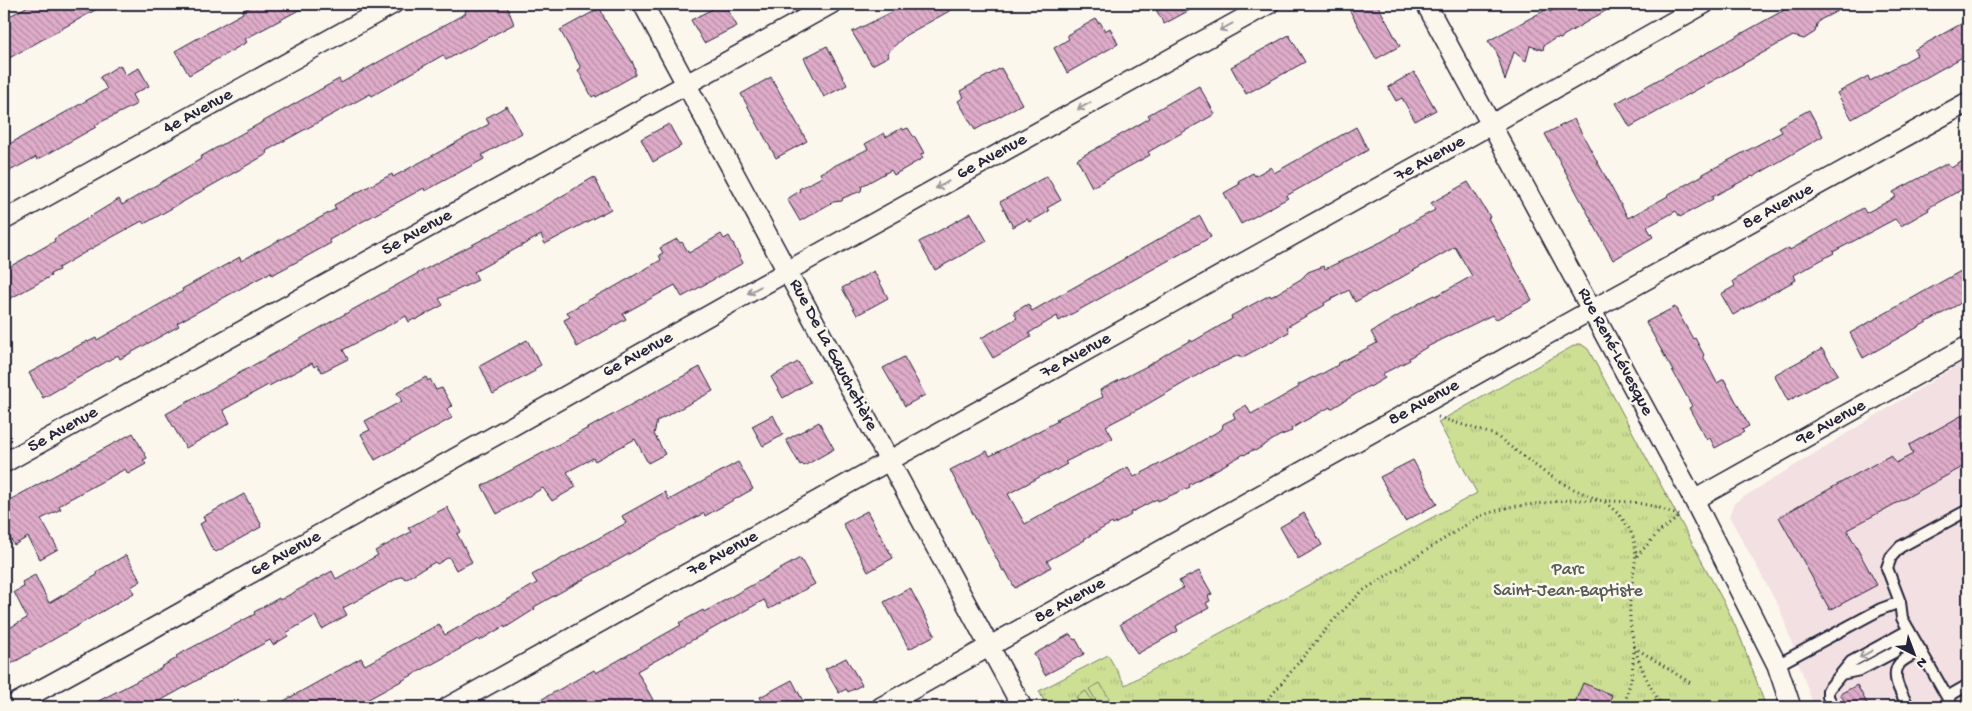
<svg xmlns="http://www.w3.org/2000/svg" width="1972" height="711" font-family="'Gochi Hand',sans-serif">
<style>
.built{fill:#f3e0e2}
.park{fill:url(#park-tufts);stroke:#778067}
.pitch{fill:#ccdf93;stroke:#778067}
.building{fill:url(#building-back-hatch);stroke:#22223b;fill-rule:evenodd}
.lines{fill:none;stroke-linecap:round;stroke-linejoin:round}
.lane-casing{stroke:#22223b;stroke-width:14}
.street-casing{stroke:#22223b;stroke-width:22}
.path{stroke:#22223b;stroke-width:3;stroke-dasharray:1 4;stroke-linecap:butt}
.lane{stroke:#fbf7ec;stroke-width:10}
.street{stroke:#fbf7ec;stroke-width:19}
.oneway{stroke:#99979c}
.labels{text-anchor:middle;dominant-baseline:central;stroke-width:5;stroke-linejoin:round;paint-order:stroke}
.street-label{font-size:18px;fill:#22223b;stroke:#fbf7ec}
.park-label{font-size:18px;fill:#555b55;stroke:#fbf7ec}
</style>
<defs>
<pattern id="park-tufts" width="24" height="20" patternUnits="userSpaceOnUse" patternTransform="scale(1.25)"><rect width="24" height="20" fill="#ccdf93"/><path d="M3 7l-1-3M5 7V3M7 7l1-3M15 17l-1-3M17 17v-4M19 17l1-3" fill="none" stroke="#afbf80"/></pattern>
<pattern id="building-back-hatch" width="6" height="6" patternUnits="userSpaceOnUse" patternTransform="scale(1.25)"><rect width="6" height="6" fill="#dfacc9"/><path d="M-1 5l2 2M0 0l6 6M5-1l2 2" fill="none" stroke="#b48ca4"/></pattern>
</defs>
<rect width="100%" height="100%" fill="#fbf7ec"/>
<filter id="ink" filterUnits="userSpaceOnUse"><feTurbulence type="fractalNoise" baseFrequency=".02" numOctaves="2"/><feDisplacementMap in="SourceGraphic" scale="10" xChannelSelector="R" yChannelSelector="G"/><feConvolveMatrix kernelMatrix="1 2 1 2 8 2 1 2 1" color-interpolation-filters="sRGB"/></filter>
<g filter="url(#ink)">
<!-- built -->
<path class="built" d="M1968,359V707H1814L1780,609L1729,516L1734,503Z"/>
<!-- park -->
<path class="park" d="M1577,344H1581L1588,349L1728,610L1741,639L1766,707H1047L1039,691L1108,655L1125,685L1477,493L1438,422Z"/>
<!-- pitch -->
<path class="pitch" d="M1100,683L1114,707H1100L1089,689Z
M1086,691L1096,707H1082L1076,697Z"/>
<!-- building -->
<path class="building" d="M32,4H106L4,61V19Z
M256,4H310L245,39L247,42L189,75L175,51L243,13L242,11Z
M476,4H506L514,24L446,60L443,55L372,96L370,94L282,142L266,151L267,154L144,224L142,221L96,246L58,268L59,270L50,274L51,276L4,302V270L55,241L54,239L119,199L122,205L201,159L200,157L339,79L341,83L466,13L465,10Z
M722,4H724L737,26L704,43L691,20Z
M908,4H962L906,35L887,53L889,56L872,65L852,32Z
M1153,4H1201L1164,24Z
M1359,4H1377L1400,46L1376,59L1349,9Z
M1566,4H1617L1563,36L1561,39L1556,38L1544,45L1543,50L1530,46L1526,61L1514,52L1505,81L1497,53L1488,41L1549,8L1550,12Z
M1795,4H1851L1820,20L1817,24L1815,32L1804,39L1793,36L1630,127L1616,103Z
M600,8L606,22L632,61L635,69V75L596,97L595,95L592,97L578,70L581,68L560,30Z
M1096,19L1098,23L1100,22L1105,31L1110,28L1118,44L1067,73L1054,48L1069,39L1067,35Z
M1968,20V54L1852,119L1837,93L1868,76L1870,81L1917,55L1914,50Z
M1289,35L1305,62L1246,94L1231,67Z
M827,46L847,85L824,97L804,58Z
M120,65L125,75L139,68L149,86L132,95L137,104L95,125L96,127L37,160L36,157L4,174V147L107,89L100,77Z
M1001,68L1022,104L975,130L958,101L964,97L960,91Z
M1414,72L1436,110L1415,121L1402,98L1396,101L1388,87Z
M771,77L807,141L776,158L741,94Z
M1199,86L1215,114L1148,152L1150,155L1092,187L1077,159L1124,133L1150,118L1148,115Z
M507,106L522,133L482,155L484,159L425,191L424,188L376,214L329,240L331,243L302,259L272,275L271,272L177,323L179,326L120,359L118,355L43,398L29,373L87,341L88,342L96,338L97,340L183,291L182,289L240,257L241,261L336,209L334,205L392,174L393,177L441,151L489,124L486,118Z
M1809,110L1823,136L1753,177L1752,176L1712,197L1713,199L1680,217L1676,211L1647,227L1653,237L1613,260L1545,134L1574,119L1628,218L1668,196L1667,195L1703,175V174L1782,132L1779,126Z
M669,124L681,146L653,162L641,139Z
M1356,127L1368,150L1286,196L1288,198L1241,224L1224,193L1240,184L1238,181L1253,173L1255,176L1271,167L1274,173Z
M902,128L903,130L908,128L913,136L915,137L924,153L921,154L923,158L894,175L891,170L862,186L861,191L843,198L842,201L833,202L800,221L787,199L800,191L799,189L822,177L820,173L868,149L865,144L884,133L886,137Z
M1968,158V186L1928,208L1929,210L1901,226L1895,219L1833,252L1834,253L1794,275L1796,280L1733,315L1721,294L1735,286L1733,281L1755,267L1789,248L1790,250L1863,208L1866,213L1896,197L1893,192L1948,163L1951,168Z
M1047,176L1061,200L1047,208L1049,211L1039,217L1029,222L1027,219L1013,227L1000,202Z
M594,177L611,209L545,244L541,235L474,272L478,280L439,299L443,305L415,320L414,319L409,322L406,316L343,350L348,359L322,372L317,365L314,367L312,363L269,386L268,385L223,410L230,423L186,448L184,445L166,414L431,266L530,215Z
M1468,182L1490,217L1488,218L1532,300L1495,320L1492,315L1427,347L1409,358L1410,360L1382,374L1385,378L1370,387L1369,386L1331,409L1330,407L1299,424L1291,429L1292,431L1279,436L1255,451L1253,450L1244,455V454L1189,485L1190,487L1158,501L1157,499L1130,513L1131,515L1113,525L1112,523L1084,539L1085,540L1047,561L1051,567L1015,588L1005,570L1003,571L950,470L987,451L990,456L1058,421L1056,419L1103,397L1100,390L1147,366L1171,351L1191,340L1192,342L1232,319L1231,316L1270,295L1271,297L1301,279L1308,272L1324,266L1325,269L1383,241L1401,230L1400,229L1435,210L1431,203ZM1455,247L1472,276L1436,296L1435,295L1423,301L1371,332L1377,343L1337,364L1338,365L1314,378L1313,377L1298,385L1299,387L1275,401L1251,414L1246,405L1233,413L1235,418L1223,424L1222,429L1183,452L1134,477L1128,467L1025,524L1008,494L1047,473L1049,474L1067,464L1065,462L1113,438L1106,426L1146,405L1208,369L1239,355L1241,358L1289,332L1287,327L1325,305L1324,303L1349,290L1355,302L1373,292L1374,293Z
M971,213L987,241L935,270L919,242Z
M1200,216L1211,237L1059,321L1057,316L1029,333L1031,337L993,358L981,338L1017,318L1014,312L1028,304L1032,311Z
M721,234L724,239L729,236L743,263L682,297L675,285L623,314L626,319L577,347L564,320L570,317L567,312L609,289V290L661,260L659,255L663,253L660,248L677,239L680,243L682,242L689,253Z
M1968,267V299L1863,358L1850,333Z
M874,271L888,298L857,315L842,288Z
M1675,307L1693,339L1695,338L1704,355L1703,356L1717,383L1724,379L1749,426L1742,430L1744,432L1715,448L1710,438L1707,440L1689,408L1692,406L1646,322Z
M527,340L541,365L534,369L535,371L493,394L480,366Z
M1822,349L1838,374L1788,401L1774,375Z
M904,357L925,395L905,406L883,368Z
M798,362L810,382L783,398L771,377Z
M700,367L713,391L657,421L654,434L665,454L648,463L635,439L595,461L593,458L567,472L576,487L552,501L543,488L497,514L482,486Z
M426,377L428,381L430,379L436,390L442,388L452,406L447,409L452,418L375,460L361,434L370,430L365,421L402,401L397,393Z
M1968,412V464L1847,530L1877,585L1830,610L1779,517L1891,455L1896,463L1913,454L1909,445Z
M773,415L783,435L763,446L752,426Z
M819,422L834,449L804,466L802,464L800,465L786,440Z
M133,433L147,458L143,460L146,464L128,474L125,469L66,501L59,506L61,509L41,519L58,549L40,559L28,537L14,545L4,527V503Z
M1413,460L1437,504L1405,521L1380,477Z
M738,462L753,489L705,516L704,513L661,536L534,607L535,609L505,628L504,626L479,641L478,639L354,707H273L361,658L365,665L439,624L445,635L537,583L532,575L626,523L622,516L665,492L669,500Z
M244,494L261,524L260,525L261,527L216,552L214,550L213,551L200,524L205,521L203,517Z
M447,507L461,532L457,534L472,562L456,570L449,557L437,564L435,562L405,579L402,576L343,608L347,615L322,629L315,616L286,633L288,636L273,645L270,640L149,707H87L162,668L161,667L177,658L176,656L255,614L254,612L279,598L280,600L332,571L336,579L378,555L375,551L411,532L408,528Z
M867,511L893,558L868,572L843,524Z
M1304,513L1322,545L1298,559L1280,527Z
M126,555L141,581L131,587L134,593L4,668V631L27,618L14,592L24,587L22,582L35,575L49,603L97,575L96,572Z
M800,558L815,584L769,609L764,600L637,671L653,700L641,707H528L594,670L596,673L681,625L679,623L703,610L704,612Z
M1199,571L1212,594L1208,596L1210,601L1206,603L1209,608L1176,626L1178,631L1137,654L1120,624L1183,588L1179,581Z
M910,588L935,635L909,649L884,602Z
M1070,634L1074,640L1076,639L1084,654L1045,675L1034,654Z
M846,658L862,685L848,692L846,689L839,693L825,669Z
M792,680L806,707H765L760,697Z
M1583,683L1612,695L1607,707H1573Z
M1857,685L1869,707H1848L1840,694Z"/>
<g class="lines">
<defs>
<path id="lane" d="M1900,602L1887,568L1891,557L1900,547L1968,510
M1777,665L1881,609L1900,602L1902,618L1947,697L1968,685
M1841,674L1860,670L1894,652L1907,633
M1947,697L1953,707
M1834,707L1828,697V690L1851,662L1909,630
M1909,707C1902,695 1889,676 1900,663C1905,658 1915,654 1921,650"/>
<path id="street" d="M643,4L1022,707
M1426,4L1694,500L1777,665L1791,707
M4,220L393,4
M4,463L831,4
M1694,500L1968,346
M9,707L141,635L809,259L1269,4
M448,707L1492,124L1704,4
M881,707L1593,309L1968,102"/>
</defs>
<!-- lane casing -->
<use href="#lane" class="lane-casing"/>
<!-- street casing -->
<use href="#street" class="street-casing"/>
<!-- path -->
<path class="path" d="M1438,417L1495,435L1544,472L1567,486L1599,500
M1605,502C1656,544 1627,564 1630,618C1632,650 1645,681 1663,707
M1637,556L1658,533L1680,516
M1634,647L1692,684
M1262,707L1332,622L1361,592L1480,516L1509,507L1570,500H1589L1633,502L1657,507L1680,516
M1624,707L1632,675L1634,649"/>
<!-- lane -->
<use href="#lane" class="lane"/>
<!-- street -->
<use href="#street" class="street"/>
</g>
<!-- one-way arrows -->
<defs><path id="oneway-shaft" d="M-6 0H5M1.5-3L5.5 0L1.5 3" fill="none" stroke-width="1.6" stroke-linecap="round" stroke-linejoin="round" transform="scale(1.25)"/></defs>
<g class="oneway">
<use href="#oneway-shaft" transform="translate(1226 27) rotate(151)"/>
<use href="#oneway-shaft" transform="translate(1084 106) rotate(151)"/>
<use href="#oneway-shaft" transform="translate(942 185) rotate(151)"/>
<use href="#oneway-shaft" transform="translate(754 290) rotate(151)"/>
<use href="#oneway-shaft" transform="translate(1866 654) rotate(151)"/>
</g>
</g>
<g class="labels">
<!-- street labels -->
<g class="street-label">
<text transform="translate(198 112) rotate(-29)">4e Avenue</text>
<text transform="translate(992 157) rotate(-29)">6e Avenue</text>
<text transform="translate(1430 159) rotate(-29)">7e Avenue</text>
<text transform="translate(1778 207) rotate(-29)">8e Avenue</text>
<text transform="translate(417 233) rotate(-29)">5e Avenue</text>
<text transform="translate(1615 352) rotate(62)">Rue René-Lévesque</text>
<text transform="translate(638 355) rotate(-29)">6e Avenue</text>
<text transform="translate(833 355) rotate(62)">Rue De La Gauchetière</text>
<text transform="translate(1076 356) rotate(-29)">7e Avenue</text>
<text transform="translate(1424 403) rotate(-29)">8e Avenue</text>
<text transform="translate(1831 423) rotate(-29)">9e Avenue</text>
<text transform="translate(63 430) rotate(-29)">5e Avenue</text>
<text transform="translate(286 554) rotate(-29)">6e Avenue</text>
<text transform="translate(723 554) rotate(-29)">7e Avenue</text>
<text transform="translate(1070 601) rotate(-29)">8e Avenue</text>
</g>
<!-- park labels -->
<g class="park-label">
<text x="1568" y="570">Parc<tspan x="1568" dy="21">Saint-Jean-Baptiste</tspan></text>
</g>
</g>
<!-- margin -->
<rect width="1972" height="711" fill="none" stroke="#fbf7ec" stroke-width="20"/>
<rect x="10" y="10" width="1952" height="691" fill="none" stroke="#22223b" stroke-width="2" filter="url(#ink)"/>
<!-- north arrow -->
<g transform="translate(1914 654) rotate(138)" stroke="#fbf7ec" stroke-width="4" paint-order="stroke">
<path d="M0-4L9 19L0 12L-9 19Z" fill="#22223b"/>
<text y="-8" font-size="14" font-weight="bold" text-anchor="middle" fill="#22223b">N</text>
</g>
</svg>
